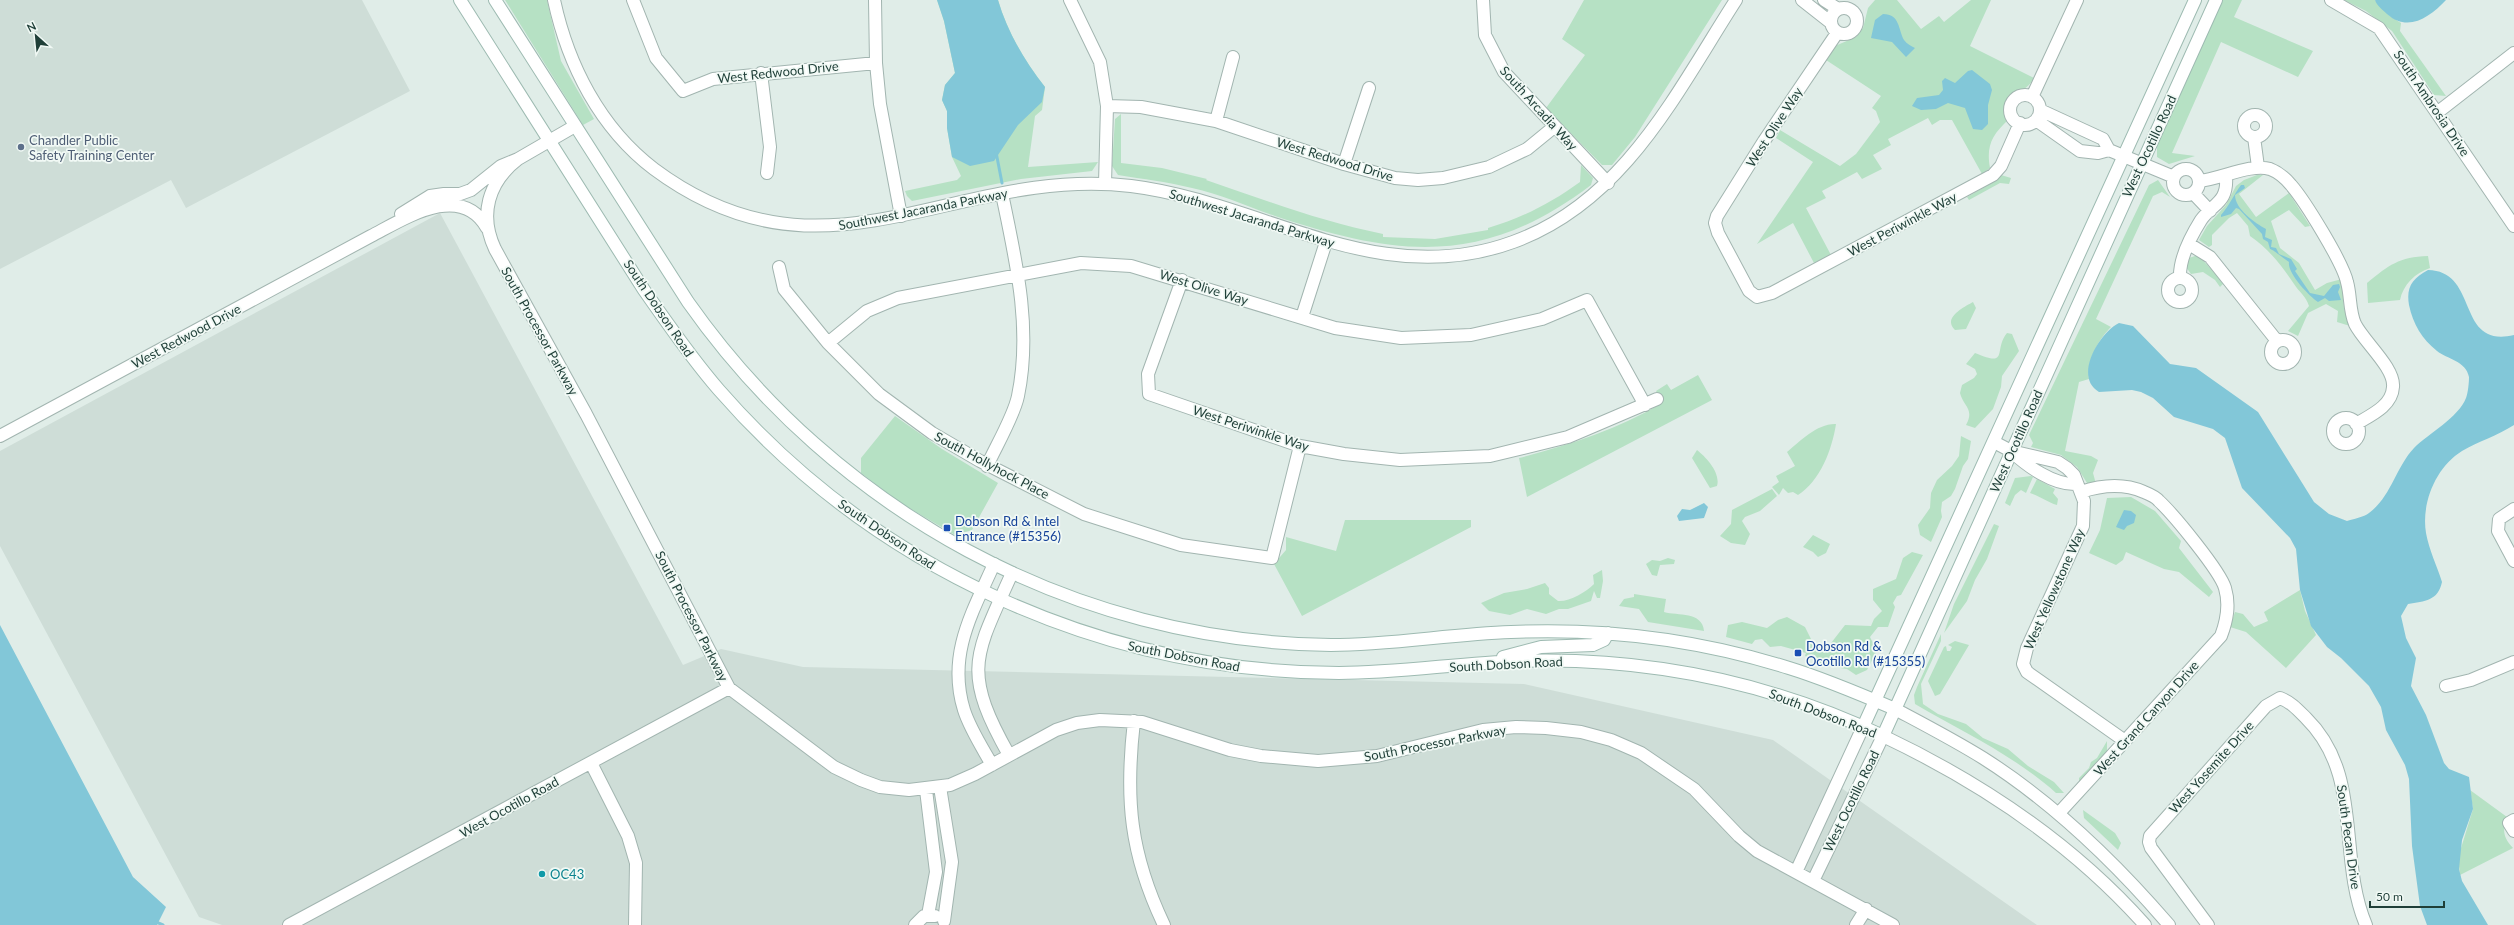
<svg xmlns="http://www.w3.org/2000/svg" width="2514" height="925" font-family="Lato,sans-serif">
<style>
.built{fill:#ceddd7}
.green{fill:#b6e1c4}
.water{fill:#82c7d8}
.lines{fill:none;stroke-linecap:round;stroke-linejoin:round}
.stream{stroke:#82c7d8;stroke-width:3}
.minor-casing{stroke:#a2b5b0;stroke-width:14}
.tertiary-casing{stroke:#a2b5b0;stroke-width:14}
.secondary-casing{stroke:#9dbab1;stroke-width:14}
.minor{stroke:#fff;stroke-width:12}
.tertiary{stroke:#fff;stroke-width:12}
.secondary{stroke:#fff;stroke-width:12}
.service-dot{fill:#5c6f8a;stroke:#f1f9f5;stroke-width:1.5}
.transit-dot{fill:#1a4fb4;stroke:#f1f9f5;stroke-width:1.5}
.culture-dot{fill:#0f9aa8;stroke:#f1f9f5;stroke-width:1.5}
.labels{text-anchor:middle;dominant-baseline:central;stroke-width:3.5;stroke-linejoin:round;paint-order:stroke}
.street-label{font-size:13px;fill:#1f3f38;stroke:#f1f9f5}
.service-label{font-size:13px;fill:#4e5e75;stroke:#f1f9f5;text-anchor:start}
.transit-label{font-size:13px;fill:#164399;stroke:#f1f9f5;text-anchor:start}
.culture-label{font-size:13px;fill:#0d838f;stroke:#f1f9f5;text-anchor:start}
</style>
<rect width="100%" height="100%" fill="#e0ede8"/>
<!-- built -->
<path class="built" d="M0,0H362L410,91L186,208L171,180L0,269Z
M440,213L683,665L721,649L803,667L1524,684L1773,740L2037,925H222L199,917L0,546V451Z"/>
<!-- green -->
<path class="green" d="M505,0H547L561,61L594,119L583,125Z
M937,0H998C1007,31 1025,62 1045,87L1042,110L1035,116L1028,167L1098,162L1092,171L1021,179L912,201L907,196L905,191L957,180L961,176L952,157L947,128V111L942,100L945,85L955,73L944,21Z
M1584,0H1722L1635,137L1612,165H1602L1546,108L1585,55L1562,39Z
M1875,0H1897L1921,29L1939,16L1944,22L1971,0H1991L1970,46L2034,78C2026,95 1997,95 2008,120C1992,135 1986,146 1990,168L1982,174L1952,120H1940L1932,125L1928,118L1888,139L1891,145L1873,155L1882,169L1862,179L1857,172L1822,191L1826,198L1806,208L1831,255L1814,263L1793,223L1757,244L1813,162L1776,138L1780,130L1840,166L1856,154L1880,122L1876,111L1872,108L1881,96L1826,60L1835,46L1856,37L1863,28L1868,8Z
M2223,0H2242L2234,17L2313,51L2298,77L2221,42L2172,153L2195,156L2169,164L2157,157V146Z
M2344,0H2375L2390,16L2401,23L2400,31L2446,96L2434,95L2392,31L2366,11Z
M1121,114V163L1162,168L1207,179L1206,180C1265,200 1322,222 1383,234V237L1435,239L1488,230V228C1522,218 1551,203 1580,182L1581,165L1593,178L1591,185C1483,267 1398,257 1275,216C1248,207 1221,194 1192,188C1168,182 1143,179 1118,175L1112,166L1115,119Z
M2001,175L2011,178L2009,184L2000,183L1969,200L1967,197L1992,183Z
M2257,175H2263L2239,194L2256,217L2289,193L2310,226L2305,227L2289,210L2271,221L2280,248L2299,263L2315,290L2327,283L2342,279L2344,309L2350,326L2337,322L2338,311L2326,304L2308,313L2298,336L2288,331L2309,306C2306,296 2299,292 2294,284C2282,266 2268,248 2250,236L2248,226L2237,213L2229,218L2212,235V245L2209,247L2199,240L2207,226L2226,205L2236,186L2244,180Z
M2158,180L2170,197L2162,192L2153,196L2096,319L2111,327C2099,339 2086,361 2089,379L2079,382L2065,451L2091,456L2098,460L2093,473L2096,484L2087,483L2077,467L2061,455L2031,447L2033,443L2029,435L2149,185Z
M2198,255L2224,283L2220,287L2215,280L2203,272L2191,274L2186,267L2189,258Z
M2428,256L2430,268C2415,273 2403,285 2400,300L2368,303L2367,283C2389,265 2399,257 2428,256Z
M1973,302L1976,308L1966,329L1955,330C1942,318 1964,307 1973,302Z
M2007,333L2012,334L2019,351L2002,376L2001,387L1993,409L1975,428L1966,425C1975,409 1963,406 1960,393L1962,385L1974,378L1977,374L1975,369L1966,364L1975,353C2010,368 1993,350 2007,333Z
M1698,375L1712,400L1527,497L1519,458C1569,445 1617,430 1662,403L1656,391L1667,384L1671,390Z
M895,416L942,449L998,483L972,530L955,535L899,502L861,473V458Z
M1836,424C1832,450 1820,481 1798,495L1793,492L1788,493L1783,488L1779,495L1772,487L1779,482L1776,476L1795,466L1787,452C1800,441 1818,423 1836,424Z
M1961,436L1971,441L1968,459L1963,466L1955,489L1951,496L1942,502L1941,511L1942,517L1931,542L1920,535L1918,525L1930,508L1931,493L1937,480L1952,466L1959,456Z
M1697,450C1706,457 1721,473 1717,486L1710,488L1692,458Z
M2031,476L2033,477L2026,493L2021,490L2015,495L2010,506L2005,503L2015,478Z
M2037,479L2055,489L2053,493L2058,499L2057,505C2047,502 2040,496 2030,493Z
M1772,489L1777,496L1760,511L1745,517L1742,521L1750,534L1745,545L1731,543L1720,536L1731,524L1732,510Z
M2131,497L2155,511L2181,541L2179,548L2213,592L2209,597L2179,572L2164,569L2126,552L2123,560L2116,565L2089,553L2100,530L2107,498Z
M1345,520H1471V527L1302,616L1274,564L1286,550V537L1336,551Z
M1994,524L1999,526L1987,559L1975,580L1967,601L1944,633L1954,604Z
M1813,535L1830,544L1826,553L1818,557L1813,552L1803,547Z
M1912,552L1923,555L1901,595L1897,596L1893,603L1895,607L1888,627H1878L1870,637L1877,651L1867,670L1856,675L1847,669L1827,666L1805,656L1806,653L1781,646L1770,647L1762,639L1755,640L1752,644L1726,637L1728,625L1742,622L1767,628L1778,620L1787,617L1805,627L1813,643L1828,647L1845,625L1871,626L1874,619L1882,611L1873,600V589L1896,579L1903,558Z
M1668,558L1675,560L1674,564L1660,565L1657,576L1652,575L1646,564L1652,560L1660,561Z
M1602,570L1603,581L1600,598H1597L1594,591L1591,601L1568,609H1559L1546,614L1527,609L1510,615L1489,611L1481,603L1504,593L1527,589L1545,583L1549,588V594L1558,601C1569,602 1586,592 1594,584L1593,575Z
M2300,590L2305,611L2316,635L2286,668L2246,632L2230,627L2235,612L2243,614L2254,627L2268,621L2264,612Z
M1634,594L1666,599L1664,612C1678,616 1702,611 1704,631L1648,622L1639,609L1619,606L1624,599L1634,597Z
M1941,634V641L1921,684L1923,704L1938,714L1966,724L1983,738L2008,749L2028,766L2054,782L2064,793H2056C2015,756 1963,732 1915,704L1914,695L1917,687Z
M1955,641L1969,645L1940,694L1935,696L1928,681L1944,647L1946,646L1947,651H1950L1952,647L1948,645Z
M2107,741V752L2079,783V778L2089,768L2091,762L2097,758Z
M2470,790L2507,817C2502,829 2503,838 2513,848L2460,875L2458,858L2473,809Z
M2083,810L2115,833L2121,843L2118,850L2084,818Z"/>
<!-- water -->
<path class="water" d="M937,0H998C1007,31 1025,62 1045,87L1042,102L1018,125L994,161L970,166L952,157L947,128V111L942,100L945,85L955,73L944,21Z
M2375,0H2446C2430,17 2408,33 2387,14C2383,10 2377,6 2375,0Z
M1883,14C1900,14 1898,29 1904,40C1907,44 1911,46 1915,48L1906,57L1892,42L1871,38L1875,20Z
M1972,70L1990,84L1992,90L1988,105V124L1982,130L1973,129L1965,108L1948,103L1936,109L1921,110L1912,106L1917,98L1939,95L1943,90L1942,81L1945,78L1955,83L1968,71Z
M2241,185H2244L2245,188L2235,195C2235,209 2255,223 2266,229L2265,237L2272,240L2271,247L2276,248L2279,254L2291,259L2297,269L2295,271L2310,293L2324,296L2333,285L2339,284L2340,287L2338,292L2341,300L2329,301L2325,298L2318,302C2309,296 2287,273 2289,262C2284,259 2274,250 2270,249L2268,242L2263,239L2262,234L2239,209L2236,208L2231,214L2221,217V215C2229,206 2233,196 2241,185Z
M2428,270C2480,271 2455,349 2514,335V425C2497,436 2479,441 2462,451C2436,467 2421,503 2426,533C2429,550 2437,566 2442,582C2438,601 2425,601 2408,604L2401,616L2406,638L2416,658L2411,686L2426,715L2444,763L2449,769L2469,777L2473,809L2462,840L2459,869L2462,881L2488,925H2427L2420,906L2412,846L2409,779L2405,765L2386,730L2381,707L2369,686L2341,658L2327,647L2311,626L2300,590L2296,549L2290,538L2242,488L2225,438L2213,429L2174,417L2153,398L2141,392L2132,390L2099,392C2073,377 2099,333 2119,323L2133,326L2170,364L2196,368L2258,412L2314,502L2329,514L2347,521C2353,519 2364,517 2369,513C2391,497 2396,467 2414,448C2428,434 2459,417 2466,398C2468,393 2469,382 2469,377C2466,361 2447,359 2437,351C2422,339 2413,324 2409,305C2406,287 2412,279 2428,270Z
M1704,503L1708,507L1704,518L1679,521L1677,516L1682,509L1690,510Z
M2124,510L2131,511L2136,515L2134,523L2127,526L2124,530L2116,527Z
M0,625L133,877L166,907L157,925H0Z"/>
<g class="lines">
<!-- stream -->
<path class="stream" d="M996,152L1002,183
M156,922L163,925"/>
<defs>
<path id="minor" d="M633,0L656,58L683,91L713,79L876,63
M875,0L876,63L880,104L901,216
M1070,0L1100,62L1107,106L1105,184
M1483,0L1485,35L1504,72L1608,183
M1802,0L1830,22
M1824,0L1838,9
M2331,0L2379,28L2514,226
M1831 21a13 13 0 1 1 26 0a13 13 0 1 1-26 0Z
M1837,33L1764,141L1717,216L1715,223L1718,233L1749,291L1757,297L1772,293L1993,175L2001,166L2020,123
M761,73L770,147L767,173
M2010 110a15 15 0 1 1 30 0a15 15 0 1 1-30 0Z
M2032,97L2077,0
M1107,106L1141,107L1216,121L1344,164L1395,178L1418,180L1443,178L1489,167L1527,149L1554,127
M2040,110L2103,139L2109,150
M2438,112L2514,53
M2244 126a11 11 0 1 1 22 0a11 11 0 1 1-22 0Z
M2036,120L2080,151L2098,153L2109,150L2174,177
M1216,121L1233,57
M2254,137L2258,167
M518,159C488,182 479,215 495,249L586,414L729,688L834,767L861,780L880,787L909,790L950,785L975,774L1056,730L1077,723L1100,720L1142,722L1230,750L1261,756L1318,761L1377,756L1483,730L1516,727L1546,728L1581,732L1611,740L1641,753L1694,789L1739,836L1757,851L1893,925
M1344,164L1369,88
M2173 182a13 13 0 1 1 26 0a13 13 0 1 1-26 0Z
M2199,181C2220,179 2252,163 2270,169C2278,172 2286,179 2291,185C2305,201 2343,263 2347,282C2351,296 2349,310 2355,324C2364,342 2395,368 2393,387C2392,406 2371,415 2356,424
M2193,193L2210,211
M401,214L430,196L444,194H460L471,190L501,166L518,159L575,126
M2189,244L2210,257L2277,341
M779,267L784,289L828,343L879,394L932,433L980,461L1084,514L1181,545L1272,558L1300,446
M2168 290a12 12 0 1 1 24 0a12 12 0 1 1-24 0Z
M2180,278C2179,259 2191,236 2201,220C2213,203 2228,203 2226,177
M1182,280L1148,374L1149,394L1300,446L1344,454L1400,460L1490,456L1568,437L1657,399
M1302,317L1326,242
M2271 352a12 12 0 1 1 24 0a12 12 0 1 1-24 0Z
M828,343L867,311L898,298L1081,263L1131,266L1335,328L1401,338L1471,335L1542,319L1587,300L1645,405
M2333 431a13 13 0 1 1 26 0a13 13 0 1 1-26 0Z
M0,436L371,236C404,219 461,181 487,228
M1994,442L2011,451L2058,462L2067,468L2074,475L2084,501L2083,526L2027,648L2023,664L2027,672L2125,741
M2011,451C2027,466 2053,485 2076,484
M987,466C996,446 1014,416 1018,396C1032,328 1016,261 1002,194
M2514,509L2499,519L2498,531L2514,561
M2446,686L2471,680L2514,662
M1134,721C1125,799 1130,854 1164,925
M1009,755C961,670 975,656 1012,573
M591,763L628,836L636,863L635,925
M992,765C982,747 970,729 964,710C947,655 972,613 994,564
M940,787L952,862L944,921
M926,790L936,872L928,915
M2059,813L2221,636C2227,620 2230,605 2225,588C2220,571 2174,515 2159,501C2156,497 2149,494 2144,492C2123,483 2102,485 2081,492
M2514,820L2509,823L2514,831
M1796,872L1863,727
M1813,881L1883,736
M289,925L729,688
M915,925L924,916H935
M1856,925L1866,909
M2208,925L2151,848L2149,842L2150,836L2266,706L2280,698C2291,702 2298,710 2306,718C2364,775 2337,857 2366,925"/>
<path id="tertiary" d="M554,0C568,65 600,128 654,169C826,297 953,165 1131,186C1262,202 1377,292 1513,242C1624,202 1676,93 1736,0
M1895,709C1925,725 1954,740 1983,758C2054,803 2114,861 2169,925
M1883,736C1982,783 2072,843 2145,925"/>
<path id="secondary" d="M460,0L644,290C668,324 691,358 719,390C875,569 1102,672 1339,673C1399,673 1459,663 1519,661C1646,657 1769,682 1883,736L2216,0
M495,0L688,302C835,511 1073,642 1331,645C1391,645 1451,634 1511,632C1604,628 1700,640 1789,668C1825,679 1860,694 1895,709
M1503,657L1541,647L1593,645L1604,640L1608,633
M1863,727L2195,0"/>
</defs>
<!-- minor casing -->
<use href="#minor" class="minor-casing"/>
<!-- tertiary casing -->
<use href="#tertiary" class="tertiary-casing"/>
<!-- secondary casing -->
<use href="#secondary" class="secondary-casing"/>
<!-- minor -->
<use href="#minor" class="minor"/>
<!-- tertiary -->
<use href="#tertiary" class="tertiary"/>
<!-- secondary -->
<use href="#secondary" class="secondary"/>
</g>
<!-- markers -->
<circle class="service-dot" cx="21" cy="147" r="4"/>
<g class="transit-dot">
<rect x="943" y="524" width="8" height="8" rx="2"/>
<rect x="1794" y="649" width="8" height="8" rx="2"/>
</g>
<circle class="culture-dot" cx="542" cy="874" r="4"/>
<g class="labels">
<!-- street labels -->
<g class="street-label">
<text transform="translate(778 72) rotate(-6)">West Redwood Drive</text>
<text transform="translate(2432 103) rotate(56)">South Ambrosia Drive</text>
<text transform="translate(1539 108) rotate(48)">South Arcadia Way</text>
<text transform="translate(1774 127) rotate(-57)">West Olive Way</text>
<text transform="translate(2149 146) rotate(-65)">West Ocotillo Road</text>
<text transform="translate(1335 159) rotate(17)">West Redwood Drive</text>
<text transform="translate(923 209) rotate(-11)">Southwest Jacaranda Parkway</text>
<text transform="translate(1252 218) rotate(17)">Southwest Jacaranda Parkway</text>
<text transform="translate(1902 224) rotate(-28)">West Periwinkle Way</text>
<text transform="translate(1204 287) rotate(17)">West Olive Way</text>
<text transform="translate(659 308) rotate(56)">South Dobson Road</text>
<text transform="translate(540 331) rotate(61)">South Processor Parkway</text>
<text transform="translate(186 336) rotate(-28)">West Redwood Drive</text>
<text transform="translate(1251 428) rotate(18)">West Periwinkle Way</text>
<text transform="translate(2016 441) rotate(-66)">West Ocotillo Road</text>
<text transform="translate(992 465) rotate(28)">South Hollyhock Place</text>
<text transform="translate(887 534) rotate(34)">South Dobson Road</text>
<text transform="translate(2054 589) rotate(-66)">West Yellowstone Way</text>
<text transform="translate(692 616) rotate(63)">South Processor Parkway</text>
<text transform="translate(1184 656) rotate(11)">South Dobson Road</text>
<text transform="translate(1506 664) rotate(-3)">South Dobson Road</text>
<text transform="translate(1823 713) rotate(21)">South Dobson Road</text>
<text transform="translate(2146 718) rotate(-48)">West Grand Canyon Drive</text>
<text transform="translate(1435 743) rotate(-11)">South Processor Parkway</text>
<text transform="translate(2211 767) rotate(-48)">West Yosemite Drive</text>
<text transform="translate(1851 801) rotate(-64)">West Ocotillo Road</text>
<text transform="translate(509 807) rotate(-29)">West Ocotillo Road</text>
<text transform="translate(2349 837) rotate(82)">South Pecan Drive</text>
</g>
<!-- service labels -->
<g class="service-label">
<text x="29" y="140">Chandler Public<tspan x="29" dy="15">Safety Training Center</tspan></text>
</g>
<!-- transit labels -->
<g class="transit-label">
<text x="955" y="521">Dobson Rd &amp; Intel<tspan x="955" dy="15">Entrance (#15356)</tspan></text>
<text x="1806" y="646">Dobson Rd &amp;<tspan x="1806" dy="15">Ocotillo Rd (#15355)</tspan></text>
</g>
<!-- culture labels -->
<g class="culture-label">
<text x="550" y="874">OC43</text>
</g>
</g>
<!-- north arrow -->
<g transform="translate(36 36) rotate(333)" stroke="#f1f9f5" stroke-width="3" paint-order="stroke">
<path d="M0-3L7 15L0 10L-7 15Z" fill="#1f3f38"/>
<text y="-6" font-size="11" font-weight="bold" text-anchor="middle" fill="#1f3f38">N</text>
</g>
<!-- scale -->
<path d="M2370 901v6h74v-6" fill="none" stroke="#1f3f38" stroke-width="2"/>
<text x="2376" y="901" font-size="12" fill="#1f3f38" stroke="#f1f9f5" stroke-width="3" paint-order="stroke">50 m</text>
</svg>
